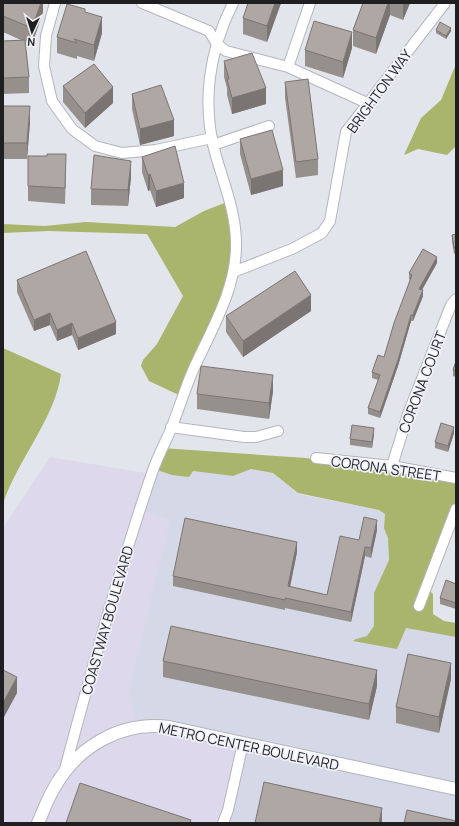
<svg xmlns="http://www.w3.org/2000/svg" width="459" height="826" font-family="Manrope,sans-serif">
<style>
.commercial{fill:#ded8ed}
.built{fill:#d5d8e7}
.forest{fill:#a9b46c}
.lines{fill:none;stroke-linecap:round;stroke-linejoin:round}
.minor-casing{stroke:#b3b5bc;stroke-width:12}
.tertiary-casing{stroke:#b3b5bc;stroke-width:14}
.minor{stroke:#fff;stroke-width:10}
.tertiary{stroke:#fff;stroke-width:12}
.wall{fill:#96908c}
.shaded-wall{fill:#7a7572}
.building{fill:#aea7a3;stroke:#7a7572}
.labels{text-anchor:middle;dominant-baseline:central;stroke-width:3.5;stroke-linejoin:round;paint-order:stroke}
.street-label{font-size:14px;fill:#1f1f22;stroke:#f1f2f9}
</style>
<rect width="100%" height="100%" fill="#e3e5ec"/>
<!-- commercial -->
<path class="commercial" d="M50,457L417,518L456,823H3V528Z"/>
<!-- built -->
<path class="built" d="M154,469L192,471L233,476L251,469L273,473L298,494L379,510L385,514L384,528L388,537L389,560L374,593V626L367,636L356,639L406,628L456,637V823H223L241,742L137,728L128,694L170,520L141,510Z"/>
<!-- forest -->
<path class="forest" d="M456,64V146L447,155L418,149L404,155L421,118L441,100Z
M227,202L236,230L230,278L181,396L149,381L141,366L143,360L157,344L183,296L147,234L48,231L3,233V224L44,226L86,222L175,227L204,211Z
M3,348L61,374C55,419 17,460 3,504Z
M162,448L306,458L456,479V505L427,588L433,594V614L444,621L456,623V637L406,628L397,649L353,641L356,639L367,636L374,626V593L389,560L388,538L384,528L385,514L379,510L298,493L273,473L251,469L233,476L193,471L189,477L172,475L154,469Z"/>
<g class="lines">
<defs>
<path id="minor" d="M55,3L46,36L44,66L52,101L72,129L95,146L122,153L156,150L212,138
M142,3L209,31L217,44L226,51L288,67L367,103
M288,67L310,3
M213,145L269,126
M233,272L292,249L322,233L330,221L346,132L445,3
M171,427L244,437H256L278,431
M316,458L392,466L456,478
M392,466L408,414L451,305L456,299
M419,606L456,509
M64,773C91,671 119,569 153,470C158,456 165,443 171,429C179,409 185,388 194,368C212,329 237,287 236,243C236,213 224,184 216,156C201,104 209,51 233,3
M223,823L228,810L243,743"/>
<path id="tertiary" d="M38,823C43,812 47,800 53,790C76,747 120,721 169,727L456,789"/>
</defs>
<!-- minor casing -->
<use href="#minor" class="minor-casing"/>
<!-- tertiary casing -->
<use href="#tertiary" class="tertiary-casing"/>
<!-- minor -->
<use href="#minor" class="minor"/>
<!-- tertiary -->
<use href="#tertiary" class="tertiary"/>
</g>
<!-- wall -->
<path class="wall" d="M3,3H43V12L32,44L25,41L29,77V93L3,94V41L21,40L3,32Z
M281,3L267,42L243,34V18Z
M363,3H410L403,20L390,15L376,54L353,46V30Z
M85,12L102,33L94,61L77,56V59L57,53V37Z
M436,30L451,31L446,39L436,33Z
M352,48L343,78L305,66V50Z
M224,61L266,104L232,114L227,95V88L224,77Z
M285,82L318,159V175L296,178L285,98Z
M63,86L113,103L85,128L63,102Z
M132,94L174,136L140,145L132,109Z
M3,106L30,122L27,159H3Z
M240,139L283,186L251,195L240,154Z
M142,157L184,198L156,207L150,190L148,191L142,172Z
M66,170L65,204L28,201V186Z
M131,177L128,206L91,205V189Z
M456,234V253L454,254L452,241V235Z
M437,263L422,290L423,296L413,321H411L398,366L380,418L368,414V408L378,380L372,378V372L384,357L410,280L409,279V273Z
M17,280L116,334L78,350L72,335L57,341L50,325L34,331L17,292Z
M311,311L243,357L226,332V316Z
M456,361V377L453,376V370Z
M273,391L269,419L197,409V394Z
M454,433L448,452L435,448V442Z
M374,434L372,448L350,445V439Z
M377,530L371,558L365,556L351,622L285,608V610L173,586V576L297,552L290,587L327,595L359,540Z
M456,584V609L440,604V598Z
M163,661L377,686L369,720L163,677Z
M451,679L439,733L396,723V707Z"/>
<!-- shaded-wall -->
<path class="shaded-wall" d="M41,3H43V12L32,44V28Z
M275,3H281L267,42V26Z
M388,3H390V15L376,54V38Z
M403,3H410L403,20Z
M102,17V33L94,61V45Z
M451,28V31L446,39V36Z
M352,32V48L343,78V62Z
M113,87V103L85,128V113Z
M266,88V104L232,114V98Z
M30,106V122L27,159V143Z
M174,120V136L140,145V129Z
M131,161V177L128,206V190Z
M283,170V186L251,195V179Z
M150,174V190L148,191V175Z
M184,183V198L156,207V191Z
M437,257V263L419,295V289Z
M423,290V296L413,321V315Z
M311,295V311L243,357V341Z
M50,313V325L34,331V320Z
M411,315V321L398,366L380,418V412Z
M116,322V334L78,350V338Z
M72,323V335L57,341V330Z
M273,375V391L269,419V403Z
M454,427V433L448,452V446Z
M374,428V434L372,448V442Z
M377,520V530L371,558V548Z
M297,542V552L288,596V586Z
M365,547V556L351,622V612Z
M451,663V679L439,733V717Z
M377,670V686L369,720V704Z
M17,677V693L3,719V703Z
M382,808V823H379Z"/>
<!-- building -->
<path class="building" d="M3,3H41L32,28L3,16Z
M248,3H275L267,26L243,18Z
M363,3H388L376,38L353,30Z
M67,4L85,9V12L102,17L94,45L74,39L77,43L57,37Z
M314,21L352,32L343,62L305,50Z
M440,22L451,28L446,36L436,30Z
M25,40L29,77L3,78V41Z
M252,53L266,88L232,98L227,79H229L224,61Z
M94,64L113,87L85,113L63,86Z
M308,79L318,159L296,162L285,82Z
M161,85L174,120L140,129L132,94Z
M3,106H30L27,143H3Z
M272,130L283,170L251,179L240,139Z
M175,146L184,183L156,191L150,174L148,175L142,157Z
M47,154H66L65,188L28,186V156H47Z
M94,155L131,161L128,190L91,189Z
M456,234V247L454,248L452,235Z
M423,249L437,257L419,289L423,290L413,315H411L398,360L380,412L368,408L380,375L372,372L378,355L384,357L394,323L412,275L409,273Z
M86,251L116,322L78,338L72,323L57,330L50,313L34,320L17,280Z
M295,271L311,295L243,341L226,316Z
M456,361V371L453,370Z
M201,366L273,375L269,403L197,394Z
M441,423L454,427L448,446L435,442Z
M352,425L374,428L372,442L350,439Z
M364,517L377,520L371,548L365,547L351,612L285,598V600L173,576L185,518L297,542L288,586L327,595L340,536L359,540Z
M446,580L456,584V603L440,598Z
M171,626L377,670L369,704L163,661Z
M408,654L451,663L439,717L396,707Z
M3,670L17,677L3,703Z
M264,782L382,808L379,823H255Z
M80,783L191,820L190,823H66Z
M407,810L456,821V823H404Z"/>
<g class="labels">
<!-- street labels -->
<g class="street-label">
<text transform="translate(379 91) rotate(-54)">BRIGHTON WAY</text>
<text transform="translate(422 382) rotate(-69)">CORONA COURT</text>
<text transform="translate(386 468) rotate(8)">CORONA STREET</text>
<text transform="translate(107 620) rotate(-74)">COASTWAY BOULEVARD</text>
<text transform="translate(249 746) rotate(12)">METRO CENTER BOULEVARD</text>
</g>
</g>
<!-- border -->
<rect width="459" height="826" fill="none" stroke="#1f1f22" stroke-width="8"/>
<!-- north arrow -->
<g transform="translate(32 32) rotate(184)" stroke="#f1f2f9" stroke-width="3" paint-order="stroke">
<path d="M0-3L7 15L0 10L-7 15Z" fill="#1f1f22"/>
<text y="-6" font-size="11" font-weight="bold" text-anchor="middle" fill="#1f1f22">N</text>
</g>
</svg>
